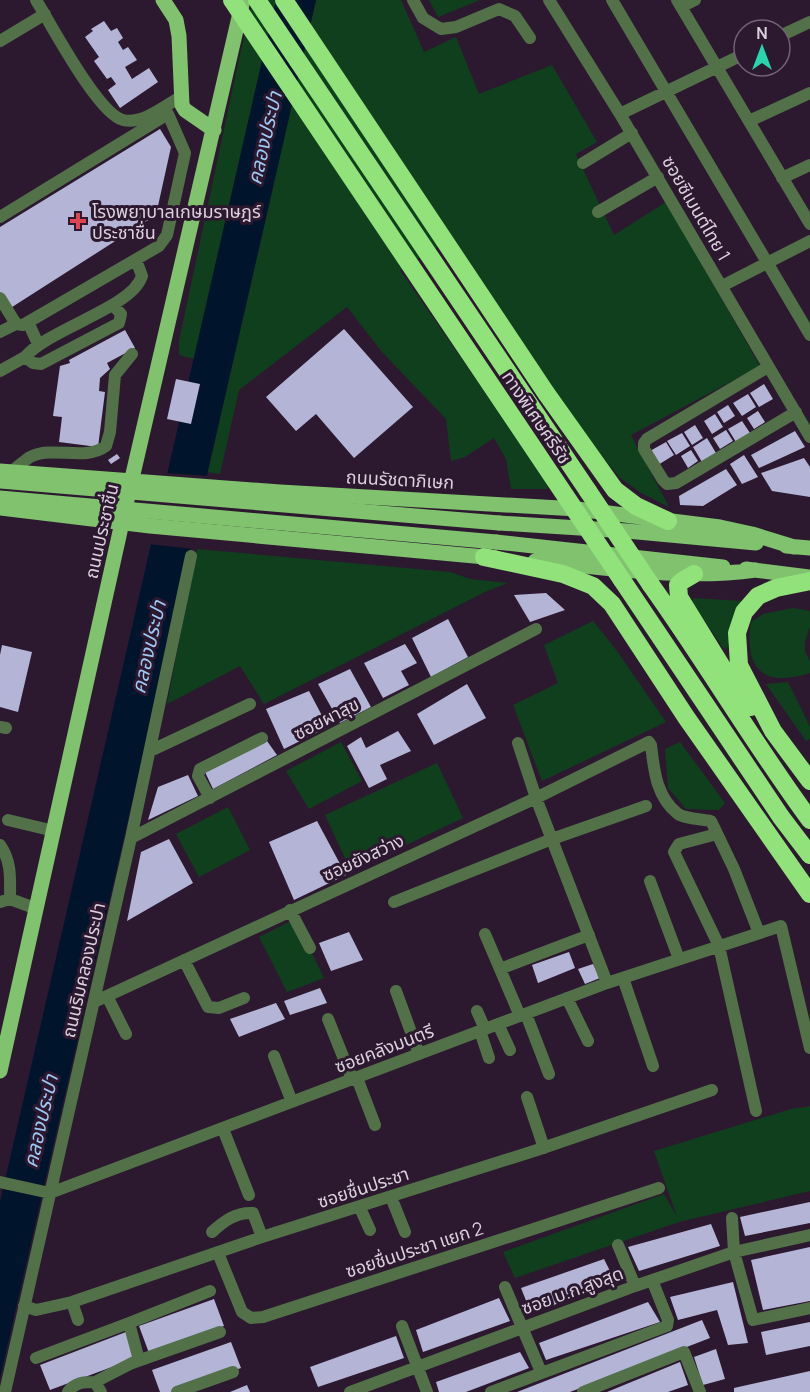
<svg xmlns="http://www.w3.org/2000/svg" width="810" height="1392" font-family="Manrope,'Noto Sans Thai',sans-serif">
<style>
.green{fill:#103f1e}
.water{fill:#00142c}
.pier{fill:#2c192f}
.building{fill:#b4b5d6}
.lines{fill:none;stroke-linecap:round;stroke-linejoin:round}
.minor{stroke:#527149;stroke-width:12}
.major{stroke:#80c26e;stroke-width:15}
.highway{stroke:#91e27b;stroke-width:18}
.major-bridge{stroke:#80c26e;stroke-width:15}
.highway-bridge{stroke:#91e27b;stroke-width:18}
.health-dot{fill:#e0444e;stroke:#2c192f;stroke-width:2}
.labels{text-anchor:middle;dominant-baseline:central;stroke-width:6;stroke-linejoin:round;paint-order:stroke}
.street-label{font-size:18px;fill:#dcd0de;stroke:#2c192f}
.poi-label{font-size:18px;fill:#dcd0de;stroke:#2c192f;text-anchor:start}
.water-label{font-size:20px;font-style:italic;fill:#9ec9f5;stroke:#2c192f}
</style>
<rect width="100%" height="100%" fill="#2c192f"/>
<!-- green -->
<path class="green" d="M253,0H276L194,359L179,355V341L239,59Z
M316,0H401L424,52L456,37L479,94L552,65L597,142L576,154L614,235L666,202L760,366L631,435L669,507L641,493L619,477L587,438L451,239L400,270L546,480L548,489H511L506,459L494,438L465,457L451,461L446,419L382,352L347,307L239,390L220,474L207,472Z
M429,0H480L438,17Z
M197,549L450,572L470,579L508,583L485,592L264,704L240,666L167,704Z
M693,598L743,601L734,619L727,649L723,648L692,602Z
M793,608L810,611V626L805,641V651L810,662V673C763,688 744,669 751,622L763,614Z
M593,621L617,651L666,722L542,781L513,705L558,683L544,645Z
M788,682L810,727V739L806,741L766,684Z
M341,742L362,781L309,809L286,771Z
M680,742L725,803L719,810L686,809L668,788L665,749Z
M437,763L463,818L351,871L325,815Z
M228,807L250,850L199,877L176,834Z
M295,919L324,978L287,992L259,937Z
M810,1106V1191L679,1222L515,1278L503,1252L664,1194L677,1217L654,1151L791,1109Z"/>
<!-- water -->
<path class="water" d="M276,0H316L0,1378V1202Z"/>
<!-- pier -->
<path class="pier" d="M165,473L210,476L193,549L148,544Z"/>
<!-- building -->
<path class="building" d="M104,21L111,31L117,28L123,38L118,42L123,50L128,47L137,60L125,67L132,79L149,68L158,82L120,108L108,90L116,84L111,77L107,79L94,61L99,57L85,37L93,31L91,29Z
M160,129L171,147L156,215L9,309L0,294V227Z
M344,329L413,407L354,458L316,414L296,431L266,397Z
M125,330L135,348L107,363L110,369L100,378L99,391L105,392L98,447L59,442L62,417L53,416L60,366L70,363L69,360Z
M176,379L200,384L191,424L167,419Z
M764,384L773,399L759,407L750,393Z
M748,394L756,407L742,416L733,403Z
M728,405L735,416L724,423L717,412Z
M758,411L765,422L754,429L747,418Z
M715,414L723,427L712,434L704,421Z
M742,421L750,433L736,442L728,429Z
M695,425L703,438L692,445L684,432Z
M726,430L733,441L720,449L713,438Z
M795,431L805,447L759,468L751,455Z
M682,433L690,446L676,455L667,441Z
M707,438L716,453L702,462L693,447Z
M666,442L674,455L658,465L650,451Z
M691,450L698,461L688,468L681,456Z
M117,454L120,458L111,464L108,460Z
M744,455L758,477L742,484L730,464Z
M804,458L810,467V497L772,491L761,473Z
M726,469L737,485L703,506L680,505L679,496Z
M546,593L565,610L530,622L514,595Z
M448,619L468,657L431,677L412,638Z
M405,644L417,663L401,671L409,685L383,698L364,663Z
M2,645L32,652L18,712L0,707V655Z
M350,669L371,707L340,723L318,684Z
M467,684L486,718L434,745L417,714Z
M309,691L328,727L284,749L266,709Z
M398,731L411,751L380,765L387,779L369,788L347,746L361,737L366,748Z
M267,741L277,755L213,789L205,772Z
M188,775L198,796L148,820L158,787Z
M317,821L346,875L294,900L269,842Z
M169,839L193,883L127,921L141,852Z
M349,932L363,960L331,971L319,943Z
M569,952L575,968L538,983L532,965Z
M593,964L600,978L585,984L578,969Z
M320,988L327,1003L290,1015L284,1001Z
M276,1003L285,1019L239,1037L230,1019Z
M810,1202V1223L745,1236L740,1217Z
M711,1224L720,1246L639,1271L628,1247Z
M810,1247V1301L763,1310L751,1260Z
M604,1259L616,1283L531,1313L521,1288Z
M733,1282L748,1343L728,1345L717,1310L678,1320L670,1297Z
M499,1298L510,1321L423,1352L416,1330Z
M214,1299L224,1326L149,1353L139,1326Z
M648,1302L660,1322L546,1360L539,1343Z
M702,1320L710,1338L570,1392H517Z
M810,1322V1346L766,1355L761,1332Z
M126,1332L136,1358L50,1390L40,1365Z
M396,1336L404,1358L318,1387L310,1367Z
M231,1342L241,1368L173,1392H160L152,1370Z
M716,1349L725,1379L703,1385L694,1357Z
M520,1352L529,1368L466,1392H439L436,1382Z
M680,1362L688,1385L668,1392H607Z
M810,1371V1392H734V1388Z
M247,1385L250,1392H230Z"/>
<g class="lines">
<!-- minor -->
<path class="minor" d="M36,0C51,24 98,114 123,120C142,125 166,105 182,96
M413,0L423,18L441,29L456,27L499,9L515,16L530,38
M549,0L620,114L810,437
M612,0L810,335
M677,0L810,224
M681,7L695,0
M780,36L810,22
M0,41L45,14
M620,114L744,54
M749,121L810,93
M583,163L632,133
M782,178L810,165
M598,212L658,177
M0,217L168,114L185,153L167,235L159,246L23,325L16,324L0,298
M722,286L810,241
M113,305L121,314L119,323L41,364L33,363L25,357C50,328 132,308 142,276L138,265L134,261
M28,322L38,344
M0,332L16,324
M768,367L647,439L644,443V449L663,480L667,484L676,483L796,412
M0,371L25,357
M11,472C17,467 24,461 30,457C54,445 84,462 106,446L110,432L115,375L132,354
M0,727L6,728
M518,743L536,798L607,983
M150,751L250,704
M210,798L198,776L200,769L262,738
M8,820L54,831
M717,834L679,844L674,852L719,946L756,1111
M131,838L536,629
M0,845C12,862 10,879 10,899
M650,881L679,959
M0,902L10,899L37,909
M394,902L552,839L646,806
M290,910L310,948
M485,934L520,1016
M184,960L208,1007L219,1008L244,998
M500,969L589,935
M623,978L653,1066
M396,991L419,1054
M107,996L126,1034
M567,998L588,1041
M94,1002L536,798L649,742L651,745C654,770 656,797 678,814C685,819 702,819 711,821L734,869L759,933
M477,1011L485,1029
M526,1014L549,1074
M328,1019L352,1079
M498,1024L510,1050
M480,1031L489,1058
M274,1056L292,1102
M357,1078L375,1125
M527,1097L544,1148
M223,1129L249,1195
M0,1182L50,1193L607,983L781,926L810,1048
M391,1197L405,1232
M360,1208L370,1230
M732,1218L734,1252L753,1320L810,1308
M212,1232C224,1221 236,1212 253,1213L262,1237
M618,1245L635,1286
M218,1253L242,1312L251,1318L263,1317L659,1188
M505,1287L541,1372
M72,1302L78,1320
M24,1306L36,1310L72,1302L262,1237L537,1150L712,1090
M129,1323L210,1291
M402,1326L427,1392
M36,1358L129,1323L139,1360
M95,1382L132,1363L220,1332
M5,1392L131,838L191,556
M68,1392C75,1382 84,1382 95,1382L101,1392
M177,1392L233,1372
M350,1392L635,1286L734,1252L810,1235
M491,1392L667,1326L668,1320L652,1280
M583,1392L684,1352L700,1392"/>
<!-- major -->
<path class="major" d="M163,0L176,20L179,36L182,105L185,110L214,130
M0,471L280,492L577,509L720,527L752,534L794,547
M0,508L150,526L496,558
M499,523L627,531L756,543
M496,542L723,567
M786,546L810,548
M535,561C608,568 683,580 756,570
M746,569L810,577
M0,1071L127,500L243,0"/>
<!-- highway -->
<path class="highway" d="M257,0L588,491
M284,0L546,393L615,490L636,506L668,521
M484,557L563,574L593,586L612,604L686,717L810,894
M694,574L682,581L678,585L679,597L727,675L751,707
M622,580L781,817L810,855
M810,581L776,588L758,596L744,612L737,633L739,665L773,731L810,781
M651,585C706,662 754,744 810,820"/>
<!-- major-bridge -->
<path class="major-bridge" d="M0,481L499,523
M0,498L496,542"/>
<!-- highway-bridge -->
<path class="highway-bridge" d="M232,0L622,580
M588,491L651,585"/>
</g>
<!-- markers -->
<path class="health-dot" d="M75 212h6v6h6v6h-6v6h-6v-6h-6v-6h6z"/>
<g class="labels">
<!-- street labels -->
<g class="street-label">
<text transform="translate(697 208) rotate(60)">ซอยซีเมนต์ไทย 1</text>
<text transform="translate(537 417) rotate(56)">ทางพิเศษศรีรัช</text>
<text transform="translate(400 479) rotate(3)">ถนนรัชดาภิเษก</text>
<text transform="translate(101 531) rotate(-77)">ถนนประชาชื่น</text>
<text transform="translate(326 718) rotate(-27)">ซอยผาสุข</text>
<text transform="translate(363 857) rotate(-25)">ซอยยังสว่าง</text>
<text transform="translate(83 970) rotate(-77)">ถนนริมคลองประปา</text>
<text transform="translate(384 1048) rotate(-21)">ซอยคลังมนตรี</text>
<text transform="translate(363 1187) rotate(-18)">ซอยชื่นประชา</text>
<text transform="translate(414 1249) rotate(-18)">ซอยชื่นประชา แยก 2</text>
<text transform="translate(572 1290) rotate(-20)">ซอย บ.ก.สูงสุด</text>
</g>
<!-- poi labels -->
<g class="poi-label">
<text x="92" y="211">โรงพยาบาลเกษมราษฎร์<tspan x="92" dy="21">ประชาชื่น</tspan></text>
</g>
<!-- water labels -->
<g class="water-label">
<text transform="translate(264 138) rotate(-77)">คลองประปา</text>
<text transform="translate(148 647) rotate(-77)">คลองประปา</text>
<text transform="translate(40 1121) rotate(-77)">คลองประปา</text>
</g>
</g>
<!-- north arrow -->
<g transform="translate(762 48)"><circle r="28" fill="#2c192f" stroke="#726275" stroke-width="1.5"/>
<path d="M0-4.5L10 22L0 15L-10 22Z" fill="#28d5ad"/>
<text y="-9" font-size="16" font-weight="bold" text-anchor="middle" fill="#dcd0de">N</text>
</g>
</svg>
